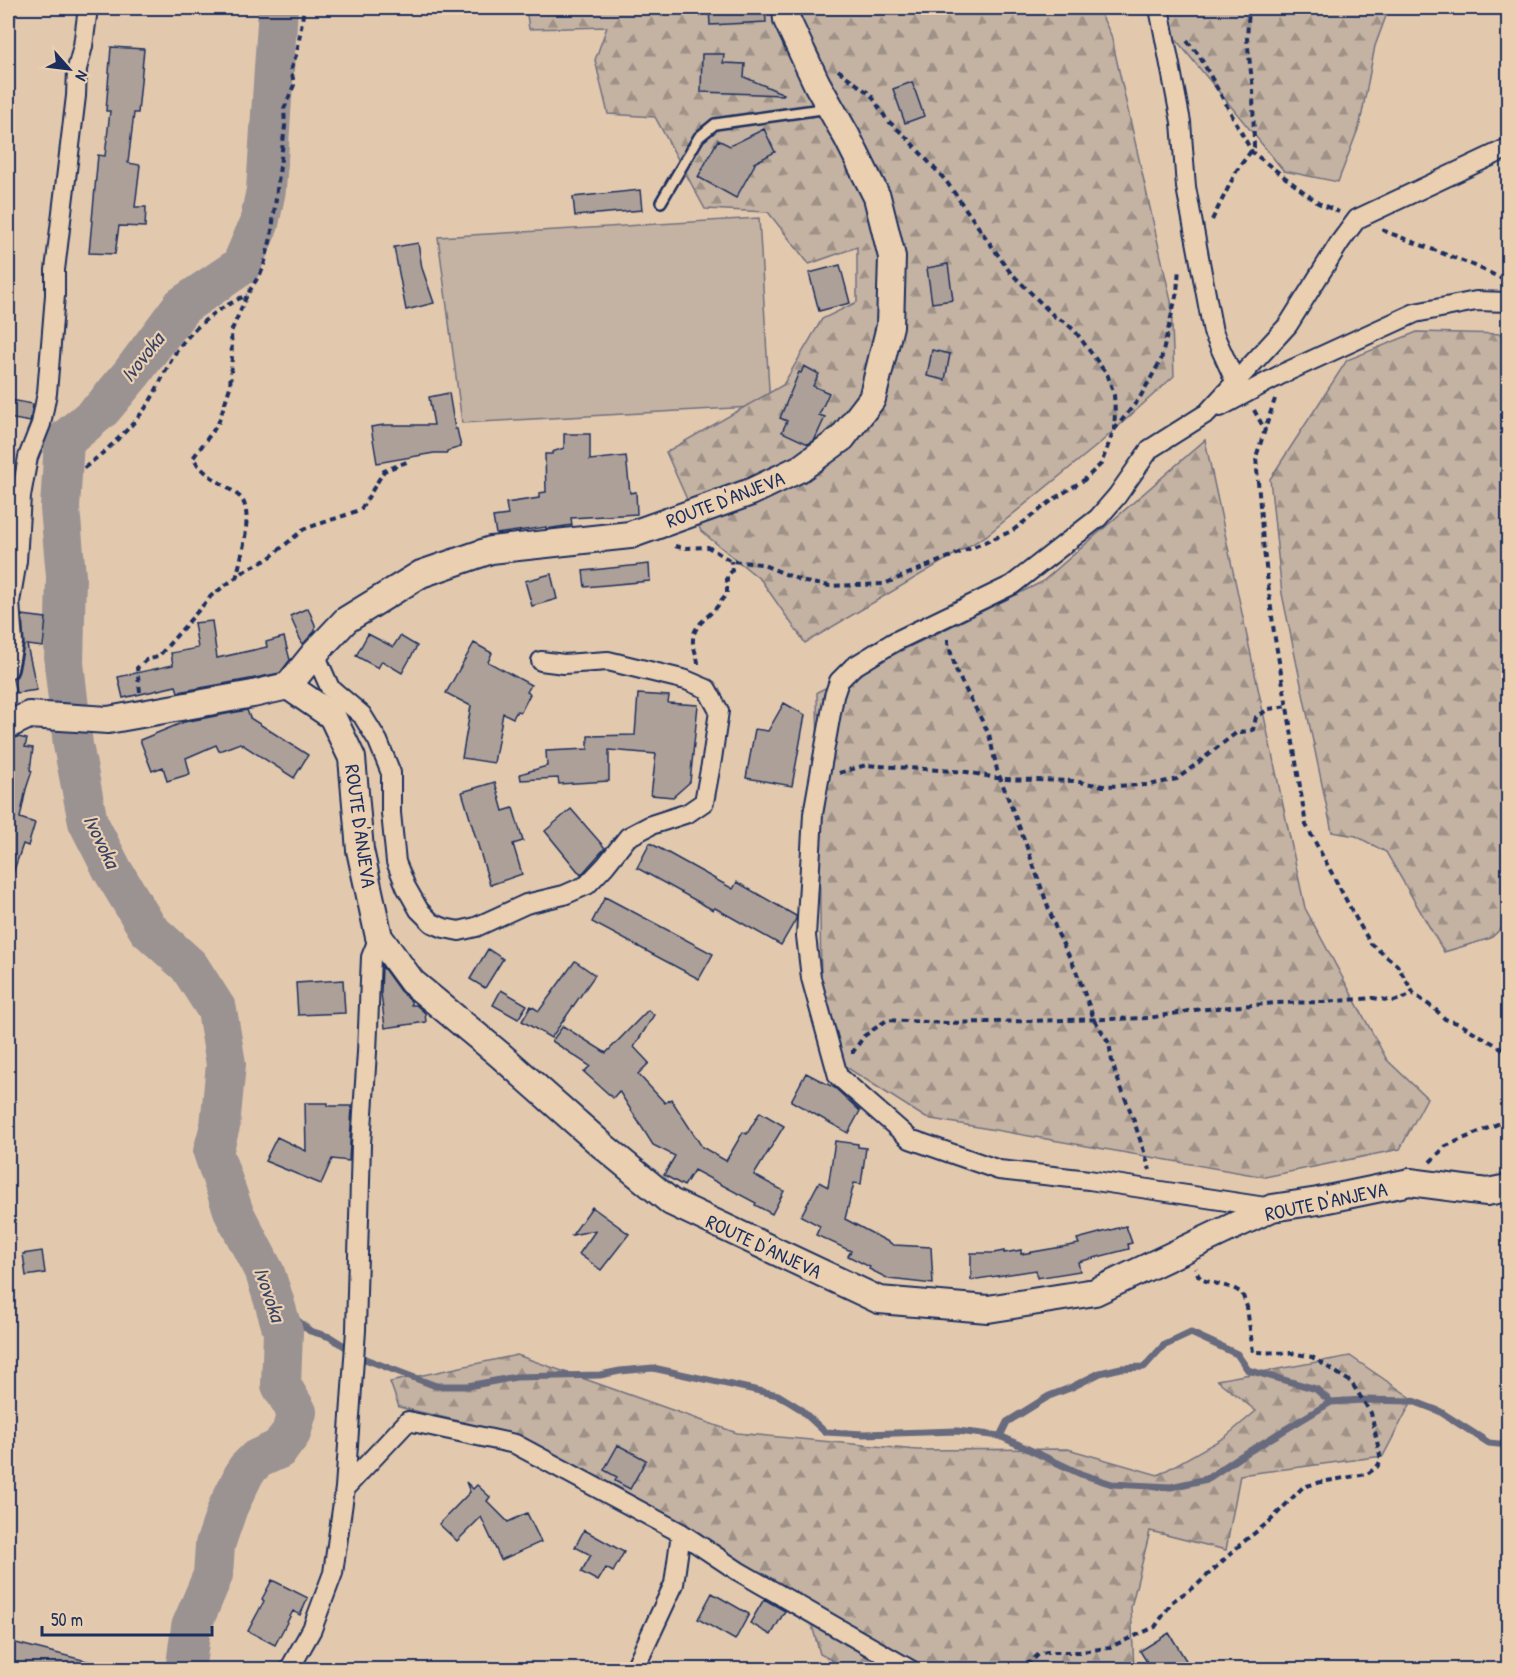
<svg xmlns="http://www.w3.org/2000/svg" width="1516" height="1677" font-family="'Patrick Hand',sans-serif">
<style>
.grass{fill:#c4b2a2;stroke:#707080;stroke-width:1.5}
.forest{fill:url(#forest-firs);stroke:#707080;stroke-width:1.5}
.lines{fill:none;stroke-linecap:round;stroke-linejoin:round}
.stream{stroke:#686a7d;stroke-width:7}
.river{stroke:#9b9292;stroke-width:40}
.building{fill:#ada098;stroke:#1b2f5e;stroke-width:1.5}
.lane-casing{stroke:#1b2f5e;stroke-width:14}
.street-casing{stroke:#1b2f5e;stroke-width:22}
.secondary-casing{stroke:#1b2f5e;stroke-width:30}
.path{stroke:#1b2f5e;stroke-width:4;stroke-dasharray:6 4.5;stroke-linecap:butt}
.lane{stroke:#eacfb1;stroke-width:9}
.street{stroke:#eacfb1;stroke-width:18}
.secondary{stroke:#eacfb1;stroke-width:26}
.rail-casing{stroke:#1b2f5e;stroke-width:7}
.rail{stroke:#eacfb1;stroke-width:4.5;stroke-dasharray:14;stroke-linecap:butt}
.labels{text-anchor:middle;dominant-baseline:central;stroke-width:4.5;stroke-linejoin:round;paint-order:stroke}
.street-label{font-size:20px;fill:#1b2f5e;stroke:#eacfb1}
.water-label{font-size:21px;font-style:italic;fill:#354368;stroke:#eacfb1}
</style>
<defs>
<pattern id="forest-firs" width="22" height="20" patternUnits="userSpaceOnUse" patternTransform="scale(1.5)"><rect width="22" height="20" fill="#c4b2a2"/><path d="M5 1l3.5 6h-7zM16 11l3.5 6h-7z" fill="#9e9187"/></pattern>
</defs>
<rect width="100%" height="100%" fill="#e2c9ae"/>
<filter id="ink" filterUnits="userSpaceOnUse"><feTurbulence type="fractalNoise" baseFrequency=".0167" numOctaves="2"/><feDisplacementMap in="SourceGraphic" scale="12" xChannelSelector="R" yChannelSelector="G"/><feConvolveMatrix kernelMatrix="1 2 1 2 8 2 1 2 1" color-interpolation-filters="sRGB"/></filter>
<g filter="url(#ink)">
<!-- grass -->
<path class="grass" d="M759,218L770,406L462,423L438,237Z"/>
<!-- forest -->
<path class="forest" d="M526,8H1098L1111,35L1171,301L1174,376L1099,444L986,536L805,643L761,580L701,531L666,452L783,385L822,319L857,302V247L809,264L768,212L705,209L655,117L608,114L595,60L607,27L529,29Z
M1150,8H1389L1375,46L1360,124L1338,182L1284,171Z
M1417,332L1508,334V922L1491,938L1444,952L1386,852L1356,836L1332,832L1282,594L1270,479L1347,360Z
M1205,440L1305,908L1387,1060L1427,1098L1400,1149L1265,1177L926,1118L846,1067L821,984L817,692L1042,582Z
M517,1355L737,1433L917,1450L1068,1449L1158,1475L1225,1437L1256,1411L1217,1380L1350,1356L1413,1399L1383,1456L1240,1475L1226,1550L1150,1531L1131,1607L1134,1669L850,1670L820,1654L804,1597L697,1539L620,1488L501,1431L399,1407L390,1382Z"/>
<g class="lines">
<!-- stream -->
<path class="stream" d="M274,1301L310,1331L330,1337L365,1359L436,1386H468L516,1377L600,1375L620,1371L653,1368L778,1395L799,1408L825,1432L864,1434L957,1431L1000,1436L1081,1474L1112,1484L1171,1487L1207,1479L1238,1458L1331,1402L1363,1400L1413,1401L1439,1411L1489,1443L1508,1445
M1000,1436L1007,1422L1049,1396L1070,1388L1100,1373L1121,1368L1144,1367L1163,1346L1191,1333L1237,1354L1248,1370L1316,1389L1331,1402"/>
<!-- river -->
<path class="river" d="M184,1670L186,1665L191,1627L213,1575L215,1545L228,1507L246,1470L257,1459L279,1449L291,1433L297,1412L281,1385L283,1332L274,1301L265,1273L234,1213L213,1152L220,1126L226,1064L217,1010L189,966L148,929L113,871L88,822L73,745L64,663L66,576L60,508L64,441L102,409L132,373L182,306L241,266L259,224L266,190L278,8"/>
</g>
<!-- building -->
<path class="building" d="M709,8H765L766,22L710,25Z
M111,47L144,49L138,113H134L128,163L140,165L135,207H146L145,227L119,226L115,254L89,253L98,155L105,156L110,111H106Z
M702,54H724L723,63L745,64L744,77L784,94L783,95L701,92Z
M912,82L924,116L905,123L893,89Z
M764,129L775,152L754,163L755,164L736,198L698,177L718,140L730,146Z
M640,190L642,210L575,216L573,197Z
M418,243L422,268L434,303L406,310L394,247Z
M948,264L953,300L932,303L927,268Z
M840,265L850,303L819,311L809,273Z
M932,350L950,354L945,380L927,376Z
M804,366L819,374L813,386L829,393L819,415L825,417L815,439L808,444L782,432L787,421L780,418L799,372L801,373Z
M449,393L455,429H457L461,447L447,451V453H434L377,463L371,427L384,425H434L429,397Z
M11,400L33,404L30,422L8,418Z
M564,434H590V460L626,456L630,493L636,492L637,514L571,518L572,525L546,529V527L496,534L493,517L508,515L506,503L539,498V493L546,492L545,454H552V452L564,448Z
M649,564L650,581L585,587L583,571Z
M551,574L557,599L532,606L525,581Z
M308,608L315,625V631L304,643H302L290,616Z
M22,615L46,618L43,647L27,645L37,690L16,693L13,679L17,676L19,671L24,645Z
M212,621L217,658L267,647L266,642L284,637L290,660L280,673L250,679L178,692L176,686L123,698L118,677L173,665L171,653L198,648L194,623Z
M368,634L393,647L400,636L417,646L402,673L382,661L378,668L356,656Z
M474,643L492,653L488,662L531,685L527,692L530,694L521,712L517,711L513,718L503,713L494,763L462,758L471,706L446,693Z
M638,694L669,696L668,703L698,705L690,782L673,797L651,795L656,754L609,750V781L559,784L558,778L521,780L520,774L547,766L546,751L588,749V736L635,735Z
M784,703L805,715L792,786L746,778L755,729L768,731Z
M247,710L250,718L308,755L294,778L240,743L219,751L216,745L186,758L190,774L167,781L163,767L152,771L140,740L184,722Z
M18,737L27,739L25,747L33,748L30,770L32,771L26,789L20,818L35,823L28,846L23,844L11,879H8V740Z
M495,782L503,811L513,808L523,841L513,844L522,874L490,885L462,792Z
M571,809L605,848L581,875L545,831Z
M650,843L733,889L737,882L796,916V919L781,945L715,908L713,910L637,868Z
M605,897L713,954L699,979L592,922Z
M488,949L503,959L485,988L470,979Z
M575,961L595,975L551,1038L522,1021L531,1006L539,1011Z
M382,966L400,991L411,1001V1005H416L425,1013L426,1022L385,1028L381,993Z
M343,980L345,1013L298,1015L296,983Z
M501,990L527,1005L518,1019L493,1005Z
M648,1010L654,1015L634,1047L649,1063L638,1074L665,1103L671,1099L702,1147L726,1161L743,1132L747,1134L760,1112L784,1126L754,1175L784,1191L772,1214L755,1205L756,1203L694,1170L684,1186L664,1175L675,1156L653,1145L619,1091L613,1098L584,1072L590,1066L552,1041L563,1026L606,1053Z
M806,1073L835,1088L860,1111L848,1133L791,1101Z
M305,1103H328V1106H352L349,1161L332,1159L321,1184L265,1161L277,1137L306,1151Z
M835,1141L858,1144V1147L866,1148L861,1184L854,1183L845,1219L894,1245L931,1247L933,1284L889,1279L869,1269L870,1267L848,1256L851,1251L816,1235L820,1226L801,1216L819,1182L828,1187Z
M592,1207L629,1234L601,1270L579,1254L596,1230L572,1235Z
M1126,1226L1132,1243L1128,1244L1129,1249L1078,1262L1080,1271L1037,1278L1036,1270L971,1280V1253H994L1004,1251V1253L1021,1250V1254L1079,1244L1077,1239Z
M42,1251L45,1273L26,1276L23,1254Z
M618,1445L646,1460L630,1489L615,1481L617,1477L604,1470Z
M466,1482L473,1489L477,1485L490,1497L487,1501L508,1522L527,1513L541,1542L501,1560L481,1517L457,1541L439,1524L470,1492Z
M584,1530L624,1552L613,1572L606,1568L598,1581L581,1572L591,1555L575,1547Z
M272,1580L308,1598L300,1615L293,1611L275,1645L248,1631L264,1601L262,1599Z
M712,1593L749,1614L735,1640L698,1619Z
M764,1599L785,1611L771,1635L750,1623Z
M1169,1633L1192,1670H1152L1140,1651Z
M8,1641L95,1663L94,1670H8Z"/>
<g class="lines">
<defs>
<path id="lane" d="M661,202L699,137L715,124L829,108"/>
<path id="street" d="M1159,8L1181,122L1186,187L1213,332L1236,383
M1220,407L1284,373L1415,313L1476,301L1508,302
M317,651L319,663L330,688L362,715L378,741L391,773V813L396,862L406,887L419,910L432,923L444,928L459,931L476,927L526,904L564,895L587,885L605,866L628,837L651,825L688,813L704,802L712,759L719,711L707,689L686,680L608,661L564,664L541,661
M8,669L13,643L10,602L17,561L21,496L28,457L41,424L47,393L55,295V270L76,96L77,69L83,46L88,8
M1272,1208L1089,1180L999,1170L910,1139L838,1076L811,978L806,936L813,814L834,696L839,681L853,667L894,642L1012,585L1098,518L1117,496L1150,449L1207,413L1288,325L1340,242L1357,219L1508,148
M345,1488L356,1330L361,1144L367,1052L371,957L379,937
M289,1670L312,1629L333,1573L345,1488L408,1421L515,1444L681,1533L738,1571L911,1670
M634,1670L674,1584L681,1533"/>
<path id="secondary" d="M288,686L332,716L352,758L360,850L379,937L412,982L499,1054L603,1146L671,1202L879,1300L988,1309L1095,1292L1272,1208L1318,1201L1410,1182L1487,1192L1508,1188
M8,725L29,715L108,720L253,694L288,686L314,654L346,620L421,574L491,550L630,535L751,492L801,468L842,438L872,399L890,326L892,257L877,197L847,137L817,84L787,20L786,8"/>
</defs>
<!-- lane casing -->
<use href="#lane" class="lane-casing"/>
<!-- street casing -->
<use href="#street" class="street-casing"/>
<!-- secondary casing -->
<use href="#secondary" class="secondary-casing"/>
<!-- path -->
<path class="path" d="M1187,41L1199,55L1252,152L1318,203L1339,212
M838,70L871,95L887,120L905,136L946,181L1010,272L1055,317L1065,322L1075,331L1108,376L1114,395L1115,413L1114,430
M1212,220L1237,170L1254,147L1253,89L1247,39L1249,8
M1382,230L1473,265L1505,280
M1275,399L1256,457L1263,542L1274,633L1291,730L1306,825L1358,922L1371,944L1397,965L1414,994L1436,1010L1445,1019L1460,1024L1508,1052
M1254,410L1265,430
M84,468C106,451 127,432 144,410C158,391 165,368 178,349C195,325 220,307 247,295
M675,546L683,548L708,547L731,561L761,564L805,582L830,586L884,584L1012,531L1054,499L1084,480L1101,464L1114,430L1139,399L1161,360L1177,292L1179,268
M236,579C240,561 255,511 240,497C224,483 206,478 193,458L218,424L230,387L232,356L231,332L247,295L263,269L271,238L285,126L284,109L294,85L291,68L297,53L304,8
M948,639V643L957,673L989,734L997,770L1024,839L1057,932L1075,968L1094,1019L1109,1043L1112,1061L1116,1075L1132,1115L1150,1170
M698,664C698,657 692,646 693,640C693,626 707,618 715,609C721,603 720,600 727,594V576L732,571L731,561
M140,692L137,668L146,660L158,657L211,596L246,570L268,559L304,529L349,514L361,509L384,471L409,461
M839,773L866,765L967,772L1001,779L1073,781L1103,786L1149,785L1177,779L1236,733L1253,730L1256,717L1269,709L1287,706
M851,1052H853L864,1036L887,1020L946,1023L1149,1018L1194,1010L1277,1003L1324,1002L1373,998L1394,1001L1414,994
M1430,1162L1446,1146L1500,1123L1508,1111
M1017,1670L1026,1666L1038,1655L1046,1652H1082L1110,1647L1155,1627L1173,1601L1198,1584L1242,1543L1270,1521L1303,1487L1321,1482L1367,1474L1377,1467L1381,1460L1371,1413L1351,1382L1312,1357L1292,1353L1253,1352L1247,1307L1242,1293L1233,1288L1202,1280L1198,1275L1196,1268"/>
<!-- lane -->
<use href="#lane" class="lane"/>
<!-- street -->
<use href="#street" class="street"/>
<!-- secondary -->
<use href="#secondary" class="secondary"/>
<defs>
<path id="rail" d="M8,60L13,8"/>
</defs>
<!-- rail casing -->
<use href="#rail" class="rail-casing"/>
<!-- rail -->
<use href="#rail" class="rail"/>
</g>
</g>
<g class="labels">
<!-- street labels -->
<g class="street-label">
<text transform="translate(725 499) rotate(-21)">ROUTE D'ANJEVA</text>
<text transform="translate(361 826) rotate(82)">ROUTE D'ANJEVA</text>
<text transform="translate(1326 1201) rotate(-12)">ROUTE D'ANJEVA</text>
<text transform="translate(764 1246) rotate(25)">ROUTE D'ANJEVA</text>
</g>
<!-- water labels -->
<g class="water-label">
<text transform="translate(142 357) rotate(-52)">Ivovoka</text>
<text transform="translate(102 841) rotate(64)">Ivovoka</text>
<text transform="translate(270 1294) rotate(71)">Ivovoka</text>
</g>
</g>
<!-- margin -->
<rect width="1516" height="1677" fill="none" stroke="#eacfb1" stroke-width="30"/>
<rect x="15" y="15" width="1486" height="1647" fill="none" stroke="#1b2f5e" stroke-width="2" filter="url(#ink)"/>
<!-- north arrow -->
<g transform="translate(69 69) rotate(118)" stroke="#eacfb1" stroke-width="4.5" paint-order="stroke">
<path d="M0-4.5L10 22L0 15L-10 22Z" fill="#1b2f5e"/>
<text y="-9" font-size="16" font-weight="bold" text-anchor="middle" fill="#1b2f5e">N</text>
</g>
<!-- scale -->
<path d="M42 1626v9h170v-9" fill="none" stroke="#1b2f5e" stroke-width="3"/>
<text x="51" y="1626" font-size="18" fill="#1b2f5e" stroke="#eacfb1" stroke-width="4.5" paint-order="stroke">50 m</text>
</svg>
